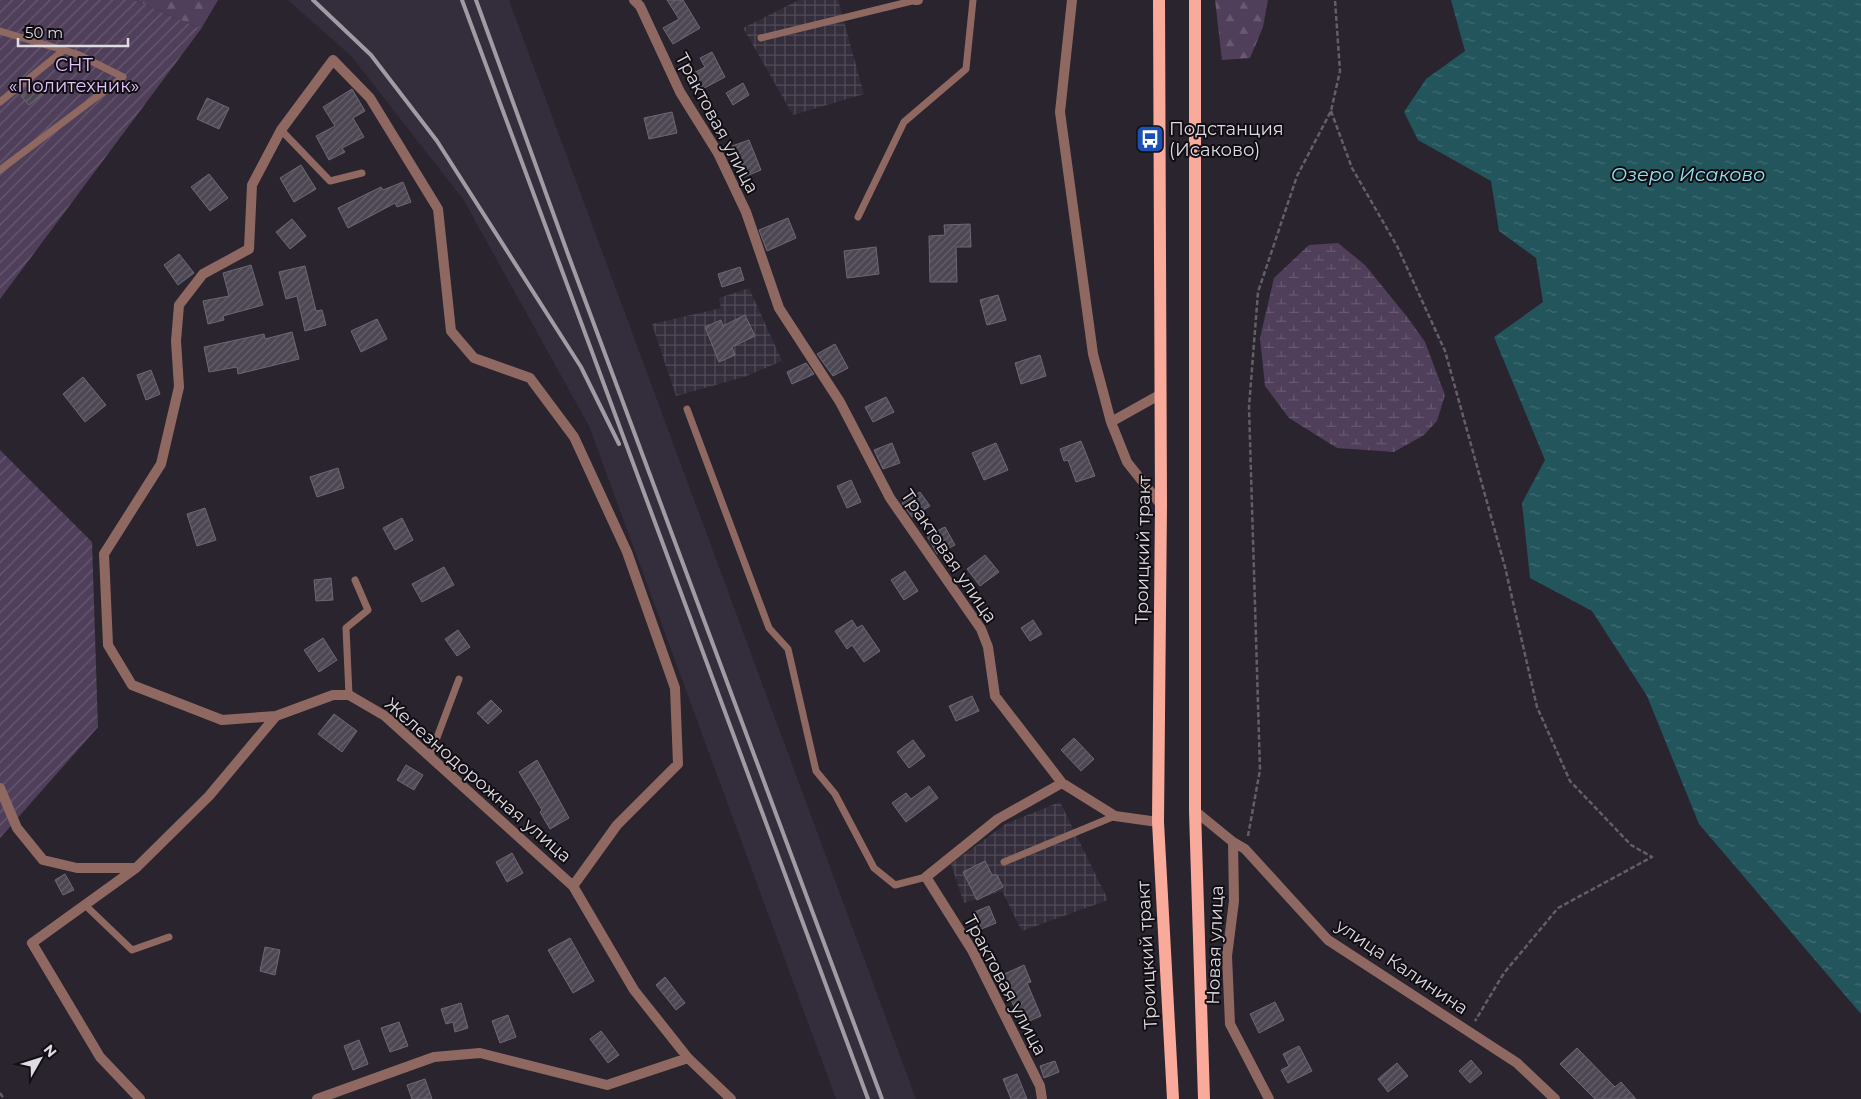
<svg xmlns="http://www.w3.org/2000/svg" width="1861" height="1099" font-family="Montserrat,sans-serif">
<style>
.industrial{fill:url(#industrial-grid)}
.built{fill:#342d3b}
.forest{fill:url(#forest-firs)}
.wetland{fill:url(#wetland-marsh)}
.garden{fill:url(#garden-furrows)}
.water{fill:url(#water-ripples)}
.building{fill:url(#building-hatch);stroke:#6d6874}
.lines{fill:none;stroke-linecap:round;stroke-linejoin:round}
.path{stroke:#645e67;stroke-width:2.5;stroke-dasharray:5 2.5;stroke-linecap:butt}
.service{stroke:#8f6961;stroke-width:7}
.minor{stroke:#8f6961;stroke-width:10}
.primary{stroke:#faaa9b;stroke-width:12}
.rail{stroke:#a19ca4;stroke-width:4}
.labels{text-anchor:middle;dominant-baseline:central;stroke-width:4;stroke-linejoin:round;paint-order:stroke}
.park-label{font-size:18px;fill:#e4c4fd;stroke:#110e13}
.street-label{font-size:18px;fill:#dfdbe2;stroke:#110e13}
.poi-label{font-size:18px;fill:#dfdbe2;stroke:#110e13;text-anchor:start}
.water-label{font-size:19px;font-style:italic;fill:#8ee3f2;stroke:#110e13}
</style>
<defs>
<pattern id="industrial-grid" width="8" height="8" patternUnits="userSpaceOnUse" patternTransform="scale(1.25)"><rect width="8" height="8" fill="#342d3b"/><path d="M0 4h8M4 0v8" fill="none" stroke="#514b57"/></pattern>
<pattern id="forest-firs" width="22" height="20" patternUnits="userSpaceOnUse" patternTransform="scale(1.25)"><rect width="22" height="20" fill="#4f3f5a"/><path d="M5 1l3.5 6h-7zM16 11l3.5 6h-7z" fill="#685a71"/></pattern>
<pattern id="wetland-marsh" width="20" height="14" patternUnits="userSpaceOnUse" patternTransform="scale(1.25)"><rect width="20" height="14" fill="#4f3f5a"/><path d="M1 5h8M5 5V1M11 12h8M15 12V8" fill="none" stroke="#685a71"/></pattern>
<pattern id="garden-furrows" width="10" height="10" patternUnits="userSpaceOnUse" patternTransform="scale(1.25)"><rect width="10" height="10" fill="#4f3f5a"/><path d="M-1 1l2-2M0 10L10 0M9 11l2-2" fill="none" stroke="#685a71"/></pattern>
<pattern id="water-ripples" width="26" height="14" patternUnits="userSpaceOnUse" patternTransform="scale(1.25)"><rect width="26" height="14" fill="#23555d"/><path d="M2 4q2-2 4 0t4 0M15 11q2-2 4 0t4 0" fill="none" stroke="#426d74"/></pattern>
<pattern id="building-hatch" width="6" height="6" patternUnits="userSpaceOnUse" patternTransform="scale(1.25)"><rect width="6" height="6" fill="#4c4752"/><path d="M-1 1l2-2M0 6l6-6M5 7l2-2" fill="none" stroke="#65616b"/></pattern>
</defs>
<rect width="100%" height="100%" fill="#2a242e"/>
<!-- industrial -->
<path class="industrial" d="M799,0H838L864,94L793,115L743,28Z
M749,288L782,361L744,377L676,396L652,324L721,308L719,298Z
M1060,802L1108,900L1022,931L1002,891L964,903L951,864L1007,823Z"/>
<!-- built -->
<path class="built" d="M288,0H509L916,1099H836L589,426L463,199L351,56Z"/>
<!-- forest -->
<path class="forest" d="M134,0H218L201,29Z
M1215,0H1268L1263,27L1250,58L1222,60Z"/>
<!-- wetland -->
<path class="wetland" d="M1338,243L1365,265L1408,318L1425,342L1445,395L1437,421L1424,435L1394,452L1337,448L1289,418L1265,386L1260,338L1274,278L1309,245Z"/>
<!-- garden -->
<path class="garden" d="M0,0H134L201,29L0,299Z
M0,450L92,542L98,727L0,838Z"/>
<!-- water -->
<path class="water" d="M1451,0H1861V1014L1699,824L1647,696L1592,611L1530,578L1522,503L1545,460L1494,337L1543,302L1536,258L1499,231L1491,181L1418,140L1404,112L1426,79L1465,51Z"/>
<!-- building -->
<path class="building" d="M667,0H683L700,28L673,44L663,28L679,19Z
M712,52L725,77L697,92L688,76L705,67L700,58Z
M36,83L44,93L29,105L21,96Z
M743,83L749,95L733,105L726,93Z
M352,89L365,111L353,118L364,137L342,148L345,152L329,160L316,136L335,126L323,107Z
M207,98L229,108L219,129L197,119Z
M672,112L677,133L649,139L644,118Z
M749,140L761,170L744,177L732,146Z
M301,165L316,189L294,202L280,178Z
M209,174L228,198L210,211L191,187Z
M403,182L411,202L397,207L395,203L348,228L338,208L381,187L383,190Z
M788,218L796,238L767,251L759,230Z
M292,219L306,236L290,249L276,232Z
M970,224L971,247H956L957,282H930L929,236L945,235L944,225Z
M876,247L879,274L847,278L844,251Z
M179,254L194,273L178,285L164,265Z
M251,265L263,305L223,316L224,320L208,324L203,301L229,296L223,273Z
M305,266L316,311L322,310L326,325L305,331L297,296L286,299L279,272Z
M740,267L744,280L722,287L718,274Z
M998,295L1006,320L987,325L980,300Z
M745,315L755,336L732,347L735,355L719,362L705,327L721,320L723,326Z
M377,319L387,339L361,352L351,331Z
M292,332L299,359L238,374L237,367L209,372L204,347L264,334L265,339Z
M835,344L848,368L833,376L817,354Z
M1040,355L1046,376L1021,384L1015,363Z
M806,363L814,374L792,384L787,372Z
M151,370L160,394L146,400L137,375Z
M83,377L106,405L85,422L63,394Z
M886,397L894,412L873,422L865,407Z
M1081,441L1095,476L1076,482L1068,460L1064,461L1060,449Z
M892,443L900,463L883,469L874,450Z
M996,443L1008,470L984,480L972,453Z
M338,468L344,488L317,497L310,477Z
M851,480L861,502L847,508L837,486Z
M920,492L930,506L912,517L902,503Z
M205,508L216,540L197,546L187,514Z
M402,518L413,540L395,550L383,528Z
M945,527L955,545L937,554L927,536Z
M985,555L999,572L980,586L967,569Z
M444,567L454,585L422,602L412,584Z
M905,571L918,591L904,600L891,580Z
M331,578L333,600L316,601L314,580Z
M852,620L857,628L862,625L880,651L864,662L852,645L847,649L835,631Z
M1033,620L1042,634L1030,641L1021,628Z
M458,630L470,647L457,656L445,639Z
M323,638L337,660L319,672L304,650Z
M972,696L979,711L956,721L949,706Z
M491,700L502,711L488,724L477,713Z
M334,714L357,731L342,752L318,734Z
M1074,738L1094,759L1081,771L1061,750Z
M913,740L925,756L909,768L897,752Z
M537,760L569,818L550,829L540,812L542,810L519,772Z
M406,765L423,775L414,790L397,780Z
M929,786L938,798L906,822L892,803L906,793L911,799Z
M512,853L523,873L507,882L496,862Z
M985,861L992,875H997L1003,887L977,900L963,872Z
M65,874L74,890L63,895L55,880Z
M989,906L996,923L979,930L972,913Z
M570,938L594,981L573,993L548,950Z
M265,947L280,950L275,975L260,971Z
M1024,965L1031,982L1027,983L1041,1016L1022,1024L1000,976Z
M665,977L685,1003L676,1010L656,985Z
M1275,1002L1284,1020L1259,1033L1250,1014Z
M461,1003L468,1028L455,1032L453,1022L446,1024L441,1009Z
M508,1015L516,1037L500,1043L492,1021Z
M399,1022L408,1046L390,1052L381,1028Z
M601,1031L619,1055L608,1063L590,1039Z
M359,1040L368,1064L353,1070L344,1046Z
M1299,1046L1312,1071L1288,1083L1281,1070L1289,1066L1283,1054Z
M1577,1048L1615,1087L1621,1082L1636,1099H1595L1560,1064Z
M1471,1060L1482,1073L1470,1083L1459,1071Z
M1055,1061L1059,1072L1044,1078L1040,1066Z
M1397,1063L1408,1076L1388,1092L1378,1079Z
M1017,1074L1027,1099H1011L1003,1079Z
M425,1079L432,1099H412L407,1085Z"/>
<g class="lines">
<!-- path -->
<path class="path" d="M1331,111L1352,168L1397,246L1445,351L1505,567L1537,707L1570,781L1631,845L1652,857L1558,908L1504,973L1475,1021
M1248,836L1260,770L1249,407L1258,292L1297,176L1331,111L1340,71L1335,0
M0,1093L4,1099"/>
<!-- service -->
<path class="service" d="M0,31L77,54L123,77L0,170
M761,38L916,0
M0,102L64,50
M281,130L330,181L362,173
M858,217L904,122L966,69L973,0
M687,409L769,628L788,649L816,771L835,794L874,868L895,885L926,877
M349,695L346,628L368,610L355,580
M430,756L459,679
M1004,862L1115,816
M85,905L132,950L169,937"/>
<!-- minor -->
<path class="minor" d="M634,0L640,6L680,92L718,153L746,212L779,308L840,402L890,498L981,629L988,647L995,696L1062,783L998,819L926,877L972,950L1040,1086L1042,1099
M915,0H918
M1072,0L1060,112L1093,354L1111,422L1127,462L1161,505
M1111,422L1161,394
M276,716L222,720L132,685L108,645L104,554L161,464L179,387L176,341L179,305L203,274L249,249L252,185L281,130L333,60L370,98L438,209L451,331L474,358L530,378L574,437L627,552L675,688L678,764L617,825L573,886
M1062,783L1115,816L1158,822
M0,788L17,828L43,860L77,868H136
M1195,811L1233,842L1245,849L1328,940L1517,1063L1555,1099
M1233,842L1234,901L1227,956L1230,1024L1269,1099
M140,1099L100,1057L32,943L136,868L209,796L276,716L333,695H349L385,716L573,886L634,990L688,1058L731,1099
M317,1099L434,1057L480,1053L607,1085L688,1058"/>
<!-- primary -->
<path class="primary" d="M1159,0L1161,505L1158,822L1173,1099
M1195,0V811L1204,1099"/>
<!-- rail -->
<path class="rail" d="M313,0L371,55L437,141L581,367L619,444
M462,0L868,1099
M476,0L569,257L882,1099"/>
</g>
<!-- icons -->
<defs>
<symbol id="bus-square" viewBox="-11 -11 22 22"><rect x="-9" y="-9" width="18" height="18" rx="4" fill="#1a4fb4" stroke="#110e13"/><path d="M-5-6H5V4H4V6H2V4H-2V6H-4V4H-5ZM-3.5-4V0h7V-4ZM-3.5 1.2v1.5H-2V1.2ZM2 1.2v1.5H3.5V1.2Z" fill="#fff"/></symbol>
</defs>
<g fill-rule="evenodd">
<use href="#bus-square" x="1134" y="123" width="32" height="32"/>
</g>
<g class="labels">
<!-- park labels -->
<g class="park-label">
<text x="74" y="65">СНТ<tspan x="74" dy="21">«Политехник»</tspan></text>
</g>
<!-- street labels -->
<g class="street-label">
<text transform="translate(717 123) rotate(62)">Трактовая улица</text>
<text transform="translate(1143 550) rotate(-89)">Троицкий тракт</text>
<text transform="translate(949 556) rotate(56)">Трактовая улица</text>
<text transform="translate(478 780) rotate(41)">Железнодорожная улица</text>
<text transform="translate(1215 945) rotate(-88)">Новая улица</text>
<text transform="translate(1147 955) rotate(-93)">Троицкий тракт</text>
<text transform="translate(1402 967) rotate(34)">улица Калинина</text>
<text transform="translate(1005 985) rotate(62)">Трактовая улица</text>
</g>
<!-- poi labels -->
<g class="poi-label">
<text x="1169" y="129">Подстанция<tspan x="1169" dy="21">(Исаково)</tspan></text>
</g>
<!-- water labels -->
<g class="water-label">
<text x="1688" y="174">Озеро Исаково</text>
</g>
</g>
<!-- north arrow -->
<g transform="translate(40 1059) rotate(51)" stroke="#110e13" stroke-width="4" paint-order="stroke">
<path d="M0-4L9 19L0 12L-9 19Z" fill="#dfdbe2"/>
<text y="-8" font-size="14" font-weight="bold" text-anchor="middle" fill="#dfdbe2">N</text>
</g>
<!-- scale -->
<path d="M18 38v8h110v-8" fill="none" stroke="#dfdbe2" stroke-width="2.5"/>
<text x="25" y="38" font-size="15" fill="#dfdbe2" stroke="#110e13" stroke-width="4" paint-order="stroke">50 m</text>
</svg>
